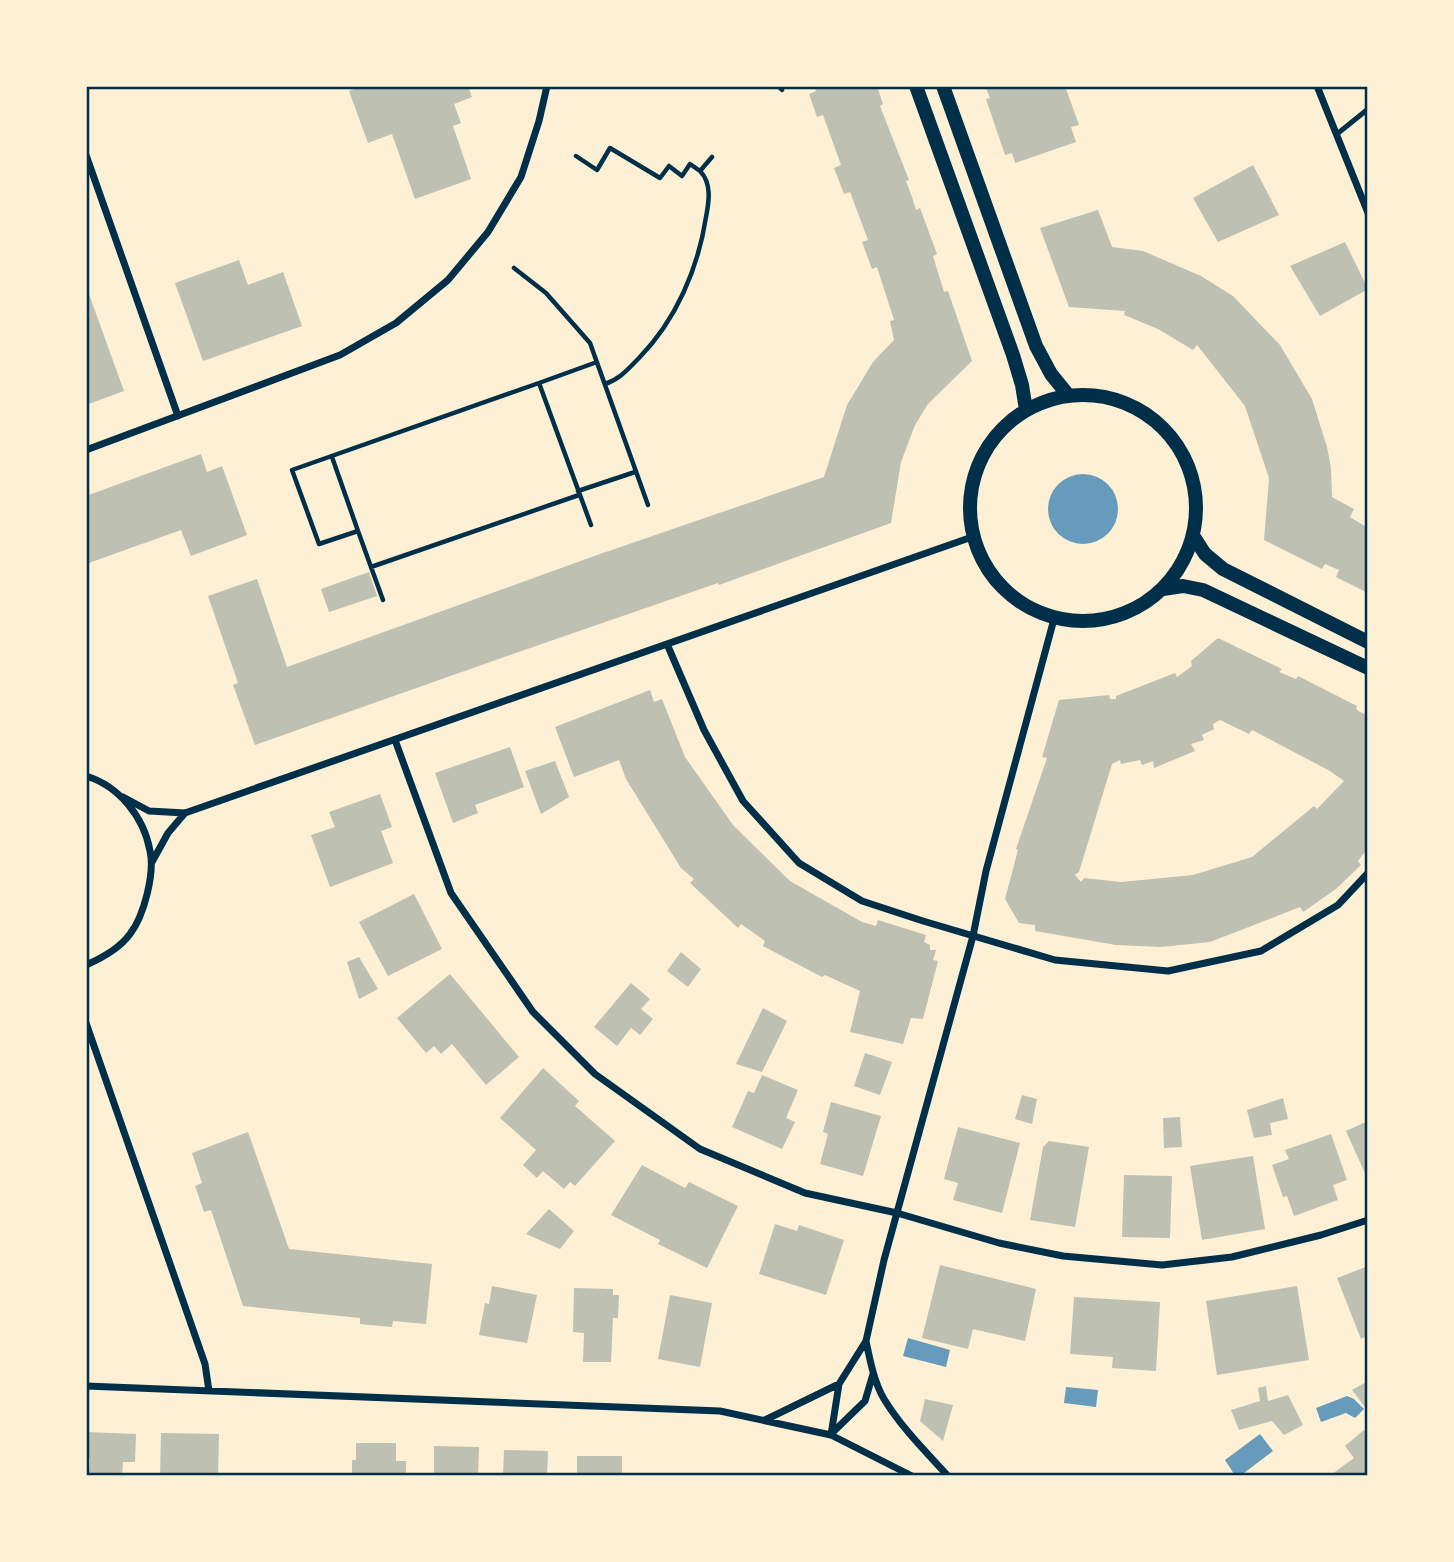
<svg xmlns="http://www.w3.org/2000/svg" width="1454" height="1562" font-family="'Noto Sans',sans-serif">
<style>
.water{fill:#669bbc}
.building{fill:#bec0b2;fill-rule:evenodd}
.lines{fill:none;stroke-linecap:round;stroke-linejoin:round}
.path{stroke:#003049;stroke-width:4.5}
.service{stroke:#003049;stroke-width:5}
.minor{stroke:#003049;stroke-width:7}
.secondary{stroke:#003049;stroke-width:14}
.neatline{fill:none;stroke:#003049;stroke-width:2.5}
</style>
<rect width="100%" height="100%" fill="#fdf0d5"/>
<!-- water -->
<path class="water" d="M1048 509a35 35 0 1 1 70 0a35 35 0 1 1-70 0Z
M908,1338L950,1350L946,1367L903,1356Z
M1066,1387L1098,1390L1096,1407L1064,1403Z
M1347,1396L1354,1399L1364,1409L1355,1418L1346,1413L1321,1422L1316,1408Z
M1260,1434L1273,1451L1244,1473L1234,1474L1225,1460Z"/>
<!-- building -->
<path class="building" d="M363,86H468L472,97L454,104L461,123L453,126L471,179L415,199L392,134L368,143L349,91Z
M814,86H877L883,104L880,106L909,180L906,181L912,197L916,210L920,208L937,254L933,256L944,292L948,291L972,361L928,404L915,425L901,462L891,523L719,585L718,583L533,647L255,745L233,685L238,683L208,596L257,579L287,667L600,554L824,477L847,405L873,362L894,340L890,321L894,320L877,267L872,269L862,242L868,240L850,192L844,194L834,168L841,165L823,115L817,117L809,94L816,91Z
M985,86H1065L1079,125L1071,127L1076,142L1015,163L1012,153L1005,155L986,99L990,98Z
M1253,165L1279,215L1218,242L1193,198Z
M1098,210L1112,247L1143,251L1201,276L1233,296L1280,345L1312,399L1327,447L1331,468L1332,497L1354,509L1350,517L1368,528V593L1336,577L1339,570L1325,564L1322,569L1264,540L1269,478L1245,406L1197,345L1193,350L1158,329L1124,315L1125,311L1069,307L1040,228Z
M1345,242L1368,289L1320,316L1290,266Z
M239,260L248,285L283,272L302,326L203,361L175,283Z
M86,286L124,391L86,405Z
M201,454L207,472L222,466L247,535L191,556L181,530L86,564V496Z
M369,572L377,596L329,612L321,589Z
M1218,638L1282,669L1279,672L1296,679L1298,676L1357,706L1356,709L1360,712L1365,714L1366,710L1368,711V848L1358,861L1361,865L1336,889L1303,912L1300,907L1210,942L1161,947L1116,945L1035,931V925L1019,923L1005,899L1018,850L1016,849L1047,758L1042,757L1059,700L1109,695L1110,699H1116V696L1175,673L1177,677L1192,666L1191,661ZM1220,720L1249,734L1252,730L1330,771L1344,781L1317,809L1314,806L1252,857L1193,875L1121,882L1084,878L1081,882L1075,875L1079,872L1112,764L1120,760L1121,764L1140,760L1142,765L1153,761L1154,768L1195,751L1191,744L1204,740L1202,735L1214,729L1213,724Z
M650,690L654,702L662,699L685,757L733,825L790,881L862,922L876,926L878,920L926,935L924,942L930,945V950H936L933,960L938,961L923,1019L911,1018L903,1044L850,1032L860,991L825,975L822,977L763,946L765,941L741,924L738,928L690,883L694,879L681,868L626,779L619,760L574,777L555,727Z
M510,747L524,787L475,805L478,813L453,823L435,773Z
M555,761L569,797L541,814L525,771Z
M380,794L392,827L381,831L393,863L330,887L311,835L335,827L329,812Z
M414,894L442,949L388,976L359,922Z
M681,952L701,969L688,987L667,971Z
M359,957L378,989L359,999L347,962Z
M450,974L519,1057L486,1085L452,1044L441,1054L434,1046L426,1053L397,1018Z
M631,983L650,999L641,1009L653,1019L640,1035L631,1028L617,1046L594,1027Z
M763,1008L787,1021L762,1072L736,1064Z
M865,1053L892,1062L880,1095L854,1086Z
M543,1068L579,1101L575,1106L615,1141L575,1186L570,1182L564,1189L543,1171L537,1178L523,1165L536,1150L500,1118Z
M762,1075L798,1090L786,1118L795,1122L782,1149L732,1127L748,1091L754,1093Z
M1022,1095L1037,1099L1032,1124L1015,1119Z
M1283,1098L1288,1119L1270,1123L1272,1135L1254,1138L1247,1110Z
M831,1102L881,1116L863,1176L820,1164L828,1134L823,1132Z
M1180,1117L1182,1147L1164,1148L1163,1118Z
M1368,1121V1180L1346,1131Z
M958,1127L1020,1143L1002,1213L953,1200L958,1183L944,1179Z
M248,1132L289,1249L432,1264L426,1324L393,1321L392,1327L360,1324V1318L243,1306L211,1210L204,1212L195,1186L202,1183L192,1153Z
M1331,1134L1347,1180L1333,1185L1338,1200L1294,1216L1287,1196L1283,1197L1272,1165L1289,1159L1285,1150Z
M1049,1141L1089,1147L1075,1227L1030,1220L1043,1147Z
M1253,1156L1265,1229L1202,1240L1190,1166Z
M642,1165L685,1188L689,1182L738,1206L707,1268L658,1244L660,1240L611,1215Z
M1124,1175L1172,1176L1170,1238L1122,1237Z
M549,1209L574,1231L560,1249L526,1234Z
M775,1224L797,1231L799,1225L844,1240L826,1295L759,1274Z
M940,1265L1036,1289L1025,1341L973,1329L968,1349L922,1338Z
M1368,1266V1336L1361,1339L1337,1278Z
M492,1286L537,1295L527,1343L479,1335L485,1303L489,1304Z
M1297,1286L1309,1360L1217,1375L1206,1301Z
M574,1288L613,1289V1295H619L618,1318H613L611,1362H583L584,1333L573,1332Z
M670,1295L712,1303L700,1367L658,1359Z
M1074,1297L1160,1302L1156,1371L1112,1368L1113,1357L1070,1354Z
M1368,1381V1411L1352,1390Z
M1266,1386L1268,1401L1288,1395L1303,1425L1284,1435L1272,1421L1239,1430L1231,1410L1260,1401L1258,1388Z
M925,1399L953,1405L943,1441L920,1421Z
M1364,1430L1368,1435V1476H1333L1332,1474L1354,1458L1345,1446Z
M86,1432L136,1434L135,1462H123L122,1476H89L90,1459L86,1458Z
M161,1433L219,1434L218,1476H160Z
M356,1443H396V1461H406V1476H352V1460H356Z
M434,1446L479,1447L478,1476H434Z
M504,1450L548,1451L547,1476H503Z
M577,1456H622V1476H577Z"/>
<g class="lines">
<!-- path -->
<path class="path" d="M778,86L782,90
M576,156L597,170L610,148L660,178L669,166L682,176L690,164L700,171
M514,268L546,293L590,343L648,505
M539,383L292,470L319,544L358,531L371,567L579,495
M605,384C620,379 628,369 639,358C676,320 698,269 706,217C709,202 712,183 700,171L712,157
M332,457L358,531
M578,491L635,472
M591,525L539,383L597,362
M371,567L383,600"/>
<!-- service -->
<path class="service" d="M1337,134L1368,109"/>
<!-- minor -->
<path class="minor" d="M1317,86L1368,213
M86,155L178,416
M86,450L340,355L396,323L448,280L488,232L521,177L539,121L547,86
M667,644L704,730L743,801L799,863L862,901L923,921L1055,960L1168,971L1261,951L1338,905L1368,873
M395,740L451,893L533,1012L595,1074L700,1149L805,1193L897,1213L999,1243L1063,1256L1162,1265L1232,1257L1321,1235L1368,1220
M86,776C119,786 144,817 150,851C155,873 144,916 130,934C120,948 102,958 86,965
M123,797L149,811L185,813L972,537
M152,862L168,833L185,813
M86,1023L205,1364L209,1391
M866,1341C870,1360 874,1382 884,1399C901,1427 926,1452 948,1476
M86,1386L720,1411L831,1435L912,1476
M765,1420L839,1384
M831,1434L865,1401L873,1374
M831,1435L839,1384L866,1341L884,1260L973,936L986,871L1054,619"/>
<!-- secondary -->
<path class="secondary" d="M916,86L1013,355L1022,385L1026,410
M943,86L1036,346L1051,374L1068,395
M970 508a113 113 0 1 1 226 0a113 113 0 1 1-226 0Z
M1194,537L1205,554L1223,569L1368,642
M1163,589L1183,586L1203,590L1368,668"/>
</g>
<!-- border -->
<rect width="1454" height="1562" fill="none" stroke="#fdf0d5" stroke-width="175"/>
<rect x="88" y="88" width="1278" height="1386" class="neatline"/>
</svg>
